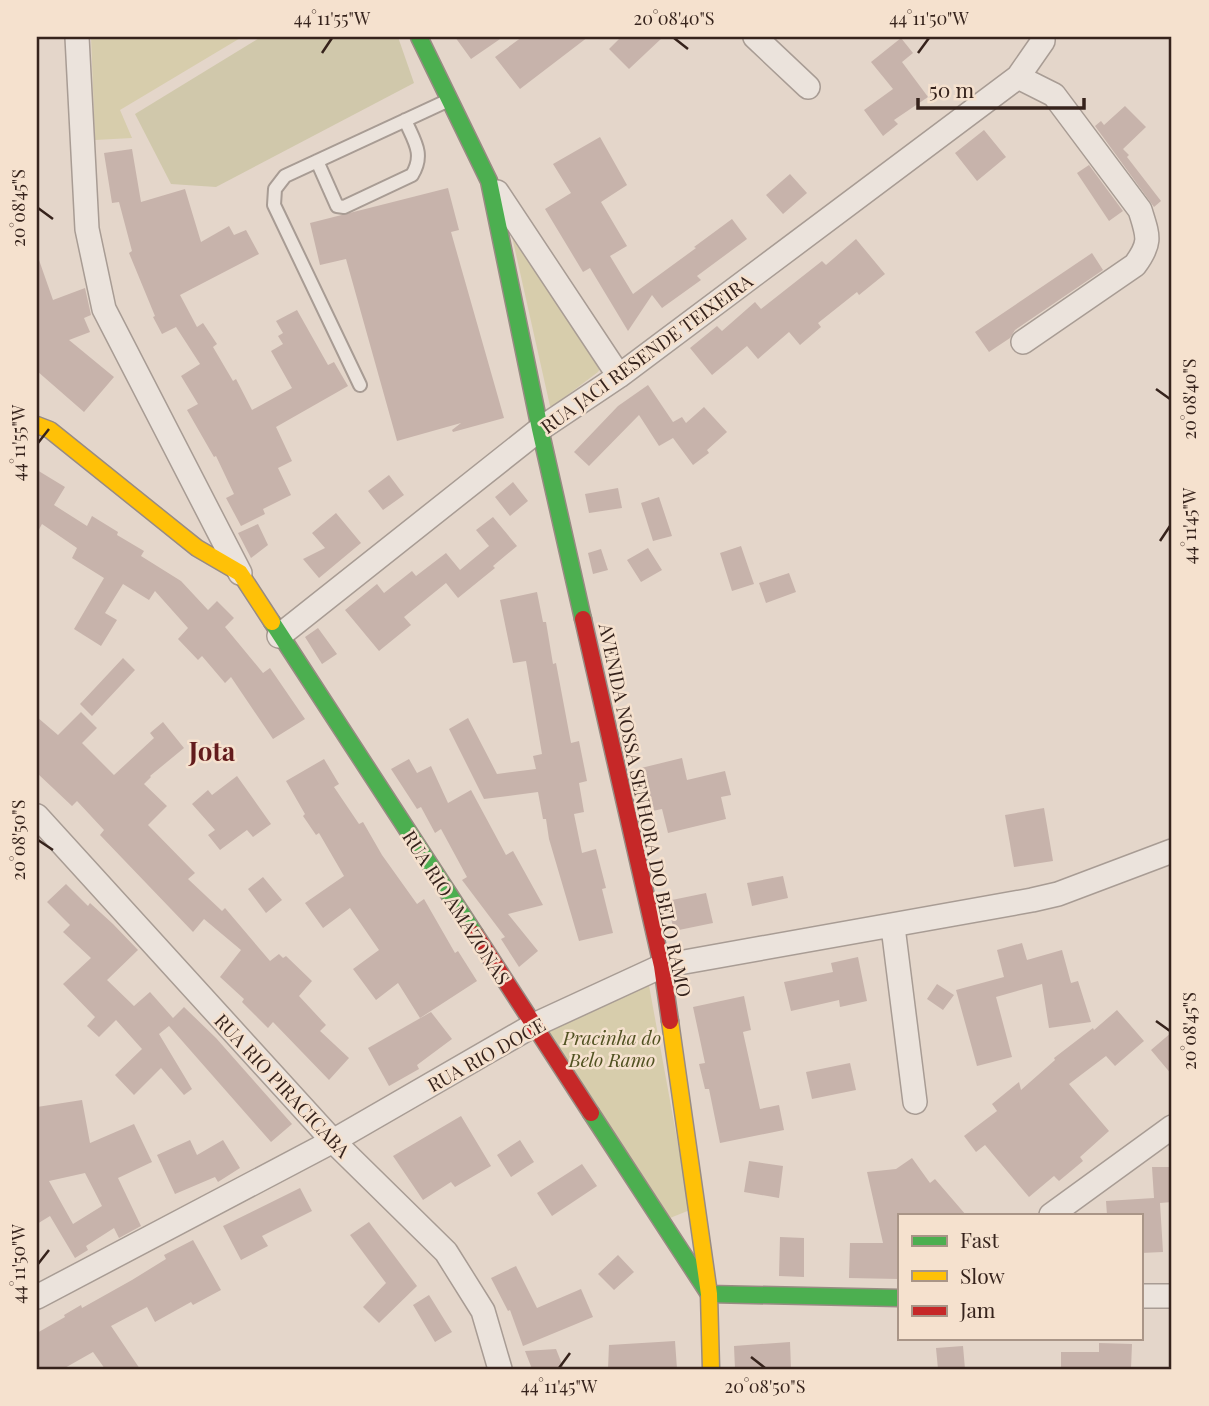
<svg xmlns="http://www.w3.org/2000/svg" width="1209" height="1406" font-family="'Playfair Display',serif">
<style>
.green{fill:#d7cdac}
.cemetery{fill:#d0c8ab}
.building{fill:#c7b3ab;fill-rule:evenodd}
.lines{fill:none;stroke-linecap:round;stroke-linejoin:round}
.lane-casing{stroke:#a89c94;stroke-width:16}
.street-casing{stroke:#a89c94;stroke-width:26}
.fast-casing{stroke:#988b83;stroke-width:19}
.slow-casing{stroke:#988b83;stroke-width:19}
.jam-casing{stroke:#988b83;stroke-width:19}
.lane{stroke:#ebe3dc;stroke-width:12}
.street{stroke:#ebe3dc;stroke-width:23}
.fast{stroke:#4caf50;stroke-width:16}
.slow{stroke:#ffc107;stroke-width:16}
.jam{stroke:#c62828;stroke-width:16}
.ticks{fill:none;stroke:#36231c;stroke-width:2.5}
.labels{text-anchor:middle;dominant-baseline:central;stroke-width:5;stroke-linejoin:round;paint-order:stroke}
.street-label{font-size:19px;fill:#36231c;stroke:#f5e1ce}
.park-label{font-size:19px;font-style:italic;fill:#515222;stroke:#f5e1ce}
.district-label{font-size:26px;font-weight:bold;fill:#631b1c;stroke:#f5e1ce}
.neatline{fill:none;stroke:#36231c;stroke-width:2.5}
.ticks-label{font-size:18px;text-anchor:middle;fill:#36231c}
</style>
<rect width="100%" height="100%" fill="#e4d6ca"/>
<!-- green -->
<path class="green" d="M91,37H242L120,110L132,138L95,140Z
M511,232L602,365L598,372L553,406H550Z
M648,980L690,1210L670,1218L539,1026Z"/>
<!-- cemetery -->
<path class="cemetery" d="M261,37H398L414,83L216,187L171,184L135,114Z"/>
<!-- building -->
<path class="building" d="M455,37H503L471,59Z
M522,37H588L520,89L495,57Z
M621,37H663L629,69L609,49Z
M901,38L913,53L902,62L928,97L894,120L898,124L883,136L864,110L893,89L871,62Z
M1125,106L1146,127L1123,149L1129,155L1127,157L1161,201L1154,207L1095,126L1101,121L1104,125Z
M984,130L1006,157L977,181L955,153Z
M600,137L627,185L601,202L627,246L610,256L633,294L696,248L694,247L732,219L747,239L697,276L701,280L662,308L652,295L628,331L590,268L583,272L545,209L571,193L553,164Z
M132,149L141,202L185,189L201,242L229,226L234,235L246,230L259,254L180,295L197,327L203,323L217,344L213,347L233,381L236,379L252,410L292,388L271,351L283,344L278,336L283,333L276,321L297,310L328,365L334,362L348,386L276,427L292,461L278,468L291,495L263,509L265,514L241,526L226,498L234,494L216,456L214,457L187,410L198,404L181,376L200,364L176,327L162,334L153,317L155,316L129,253L132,251L119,202L112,203L104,153Z
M1089,165L1123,211L1109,221L1077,173Z
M790,174L807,193L783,214L766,195Z
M448,188L459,230L451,232L504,418L453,432L452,430L461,423L397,441L346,259L320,265L310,223Z
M856,239L885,274L859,295L857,292L818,323L821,327L800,345L789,332L758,359L747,346L712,375L690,348L717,326L722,331L755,302L761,309L822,261L826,265Z
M1092,253L1103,270L1015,330L1010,338L989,352L975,332Z
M39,260L53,300L85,288L91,315L84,318L90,332L69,340L114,377L84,412L37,371V261Z
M648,385L673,422L682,417L686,423L704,407L727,432L707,450L709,453L693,465L673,438L659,446L639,415L589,466L574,452L618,406Z
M37,470L65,487L54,505L87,526L92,516L118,532L117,535L144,551L141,556L181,581L208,610L217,601L234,618L225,627L263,673L270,668L305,719L273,739L231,677L225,683L202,656L198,660L178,639L188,628L155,591L149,600L123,584L105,613L117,620L101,646L74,629L104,578L72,558L77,548L42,524L37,533Z
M389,475L404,495L383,510L368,491Z
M513,482L528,501L510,516L495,497Z
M618,488L622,508L589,513L585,494Z
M659,497L672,536L653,541L641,503Z
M336,513L361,543L319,578L303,559L325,548L312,533Z
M493,517L517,546L493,566L495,568L458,598L446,583L404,617L411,625L379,651L345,610L377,584L384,593L412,571L416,576L446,553L460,570L489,546L476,530Z
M258,524L268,545L251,558L238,533Z
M741,546L754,584L732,591L720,553Z
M648,548L662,570L641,582L627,560Z
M601,549L608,570L593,574L588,553Z
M789,573L796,592L766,603L759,583Z
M537,592L543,622H546L553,664L556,663L571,743L579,741L587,781L579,783L584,812L574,814L582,853L596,849L606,888L602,889L613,933L579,941L549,839L546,819H543L538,792L484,799L449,729L468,718L497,774L536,769L533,756L542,754L526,661L513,663L500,600Z
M318,628L337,654L322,664L305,637Z
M123,658L135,670L92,716L80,704Z
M81,712L97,728L82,743L114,775L154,738L150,733L163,722L184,748L150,776L151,777L144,784L167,806L148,825L195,873L188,879L222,911L225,908L270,961L279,954L283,958L286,956L312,981L299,996L326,1025L320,1031L349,1058L329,1080L273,1022L268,1028L242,1002L244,999L220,977L241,950L204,919L193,932L100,835L104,830L77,801L72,806L37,773V717L58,735Z
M682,758L687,780L725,771L731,795L721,797L726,819L668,833L662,809L648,812L637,769Z
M324,759L339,784L334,787L359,824L363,822L382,855L417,904L424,899L455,953L458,951L477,981L420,1018L398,983L376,1000L353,969L379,950L350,908L323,928L305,903L344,876L319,833L316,835L303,816L305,814L286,781Z
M409,759L417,773L431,766L448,803L471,790L506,855L513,851L543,905L508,914L538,951L519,967L501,939L505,937L462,880L467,877L441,829L435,833L421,807L417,809L391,769Z
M237,776L271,824L253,837L247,830L220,850L208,835L215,830L192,804L208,790L212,795Z
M1044,808L1053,861L1014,867L1005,815Z
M783,876L788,898L752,906L747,883Z
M263,877L282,900L266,913L248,889Z
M66,884L88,906L90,903L113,924L138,950L107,980L134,1006L150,992L173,1018L184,1007L216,1038L292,1124L271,1142L169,1026L159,1034L192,1089L184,1095L161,1068L134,1095L115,1075L142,1049L116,1020L99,1037L87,1026L95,1017L63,984L91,958L63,932L70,925L47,902Z
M706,893L713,923L674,931L667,901Z
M1022,943L1027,960L1062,950L1071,983L1078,981L1091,1022L1049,1028L1042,984L996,997L1012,1057L977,1066L956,990L1004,977L997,950Z
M858,957L867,1001L840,1007L839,1000L791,1011L784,982L833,972L831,963Z
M937,984L954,995L943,1010L927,999Z
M744,996L751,1030L743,1032L760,1109L779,1105L784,1130L720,1143L709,1089H705L699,1064L705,1063L693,1007Z
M1117,1010L1144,1041L1115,1066L1106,1056L1069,1084L1109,1131L1080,1157L1083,1161L1059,1181L1054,1176L1029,1197L985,1145L976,1152L964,1136L997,1111L992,1104L1019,1082L1021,1090L1055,1060L1054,1058L1093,1028L1094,1030Z
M431,1012L452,1039L417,1065L419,1069L389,1086L368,1048Z
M1172,1032V1075L1151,1050Z
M850,1063L856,1090L812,1099L806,1072Z
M82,1100L90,1143L134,1124L152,1162L118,1178L141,1226L119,1238L114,1228L86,1246L88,1250L75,1258L50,1216L37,1224V1107ZM85,1173L102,1206L73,1224L49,1181Z
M461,1116L491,1166L455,1187L451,1182L423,1200L393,1156Z
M190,1140L197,1155L223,1140L240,1168L218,1182L215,1177L175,1194L157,1155Z
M520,1140L534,1162L511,1177L497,1155Z
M912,1158L930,1183L935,1179L966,1215H899V1279L849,1278L850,1243H883L867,1172L896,1169Z
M749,1161L783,1166L779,1198L744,1192Z
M582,1164L597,1186L552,1216L537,1193Z
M1152,1167H1172V1202L1160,1203L1163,1252L1141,1253V1215H1107L1106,1201L1154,1198Z
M300,1188L312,1211L262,1236L268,1246L241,1260L223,1226Z
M369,1222L417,1286L379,1323L363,1307L386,1283L350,1235Z
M780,1237L804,1238V1277L779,1276Z
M193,1240L221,1290L193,1305L191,1302L155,1322L147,1307L111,1326L140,1369H105L93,1352L63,1369H37V1333L65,1317L64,1315L81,1305L82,1308L132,1280L166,1259L164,1255Z
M618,1255L634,1272L614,1290L598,1274Z
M516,1266L537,1308L581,1289L593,1317L523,1346L510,1310L508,1311L491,1278Z
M429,1295L452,1332L435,1342L413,1305Z
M675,1341L677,1369H608L609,1345Z
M790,1342L791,1369H735L734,1346Z
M1099,1343L1132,1344L1131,1369H1061V1352H1099Z
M963,1346L965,1369H938L936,1348Z
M556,1349L564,1369H532L525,1351Z"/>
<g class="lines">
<defs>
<path id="lane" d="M317,161L337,206L344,207L412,175C425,154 414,141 405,120
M360,385L274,205L275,189L285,176L449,100"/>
<path id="street" d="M77,37L87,229L104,309L240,573
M755,37L808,87
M1018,77L1054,95L1140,210C1148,236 1152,242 1135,265L1023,342
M497,192L619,376
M279,636L540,429L619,376L1018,77L1043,41V37
M37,816L333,1141L446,1252L483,1311L500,1369
M893,927L915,1102
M1051,1215L1172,1127
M1141,1296H1172
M37,1297L333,1141L534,1025L662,966L1032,900L1058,894L1172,851"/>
<path id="fast" d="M419,37L489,181L540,429L583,619
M272,622L475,934
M591,1113L709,1294L899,1298"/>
<path id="slow" d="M37,425L50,430L197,548L240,573L272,622
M670,1021L709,1294L711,1369"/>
<path id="jam" d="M583,619L662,966L670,1021
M475,934L591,1113"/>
</defs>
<!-- lane casing -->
<use href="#lane" class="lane-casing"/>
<!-- street casing -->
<use href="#street" class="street-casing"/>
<!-- fast casing -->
<use href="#fast" class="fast-casing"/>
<!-- slow casing -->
<use href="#slow" class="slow-casing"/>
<!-- jam casing -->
<use href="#jam" class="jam-casing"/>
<!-- lane -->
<use href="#lane" class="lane"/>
<!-- street -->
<use href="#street" class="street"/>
<!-- fast -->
<use href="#fast" class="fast"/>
<!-- slow -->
<use href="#slow" class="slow"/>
<!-- jam -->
<use href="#jam" class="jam"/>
</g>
<!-- ticks -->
<path class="ticks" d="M674,38L688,49M322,53L332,38M918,53L929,38M38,208L53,219M1156,389L1170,399M38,443L49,429M1160,541L1170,526M38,840L53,850M1156,1021L1170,1031M38,1264L49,1250M751,1357L765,1368M559,1368L570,1353"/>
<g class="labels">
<!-- street labels -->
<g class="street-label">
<text transform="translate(646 353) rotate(-36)">RUA JACI RESENDE TEIXEIRA</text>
<text transform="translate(646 810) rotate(78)">AVENIDA NOSSA SENHORA DO BELO RAMO</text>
<text transform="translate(457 907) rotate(57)">RUA RIO AMAZONAS</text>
<text transform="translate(486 1054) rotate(-29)">RUA RIO DOCE</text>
<text transform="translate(283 1085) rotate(47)">RUA RIO PIRACICABA</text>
</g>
<!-- park labels -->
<g class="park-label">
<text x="612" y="1037">Pracinha do<tspan x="612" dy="22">Belo Ramo</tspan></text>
</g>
<!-- district labels -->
<g class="district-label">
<text x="212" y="750">Jota</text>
</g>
</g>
<!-- border -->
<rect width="1209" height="1406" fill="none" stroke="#f5e1ce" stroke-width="77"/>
<!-- legend -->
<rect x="898" y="1214" width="245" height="126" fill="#f5e1ce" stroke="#a99587" stroke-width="2"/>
<rect x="912" y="1236" width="35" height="10" fill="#4caf50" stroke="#a99587" stroke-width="2"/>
<text x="960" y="1248" font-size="21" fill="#36231c">Fast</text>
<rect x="912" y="1271" width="35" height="10" fill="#ffc107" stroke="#a99587" stroke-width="2"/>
<text x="960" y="1284" font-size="21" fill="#36231c">Slow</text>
<rect x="912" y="1306" width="35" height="10" fill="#c62828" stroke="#a99587" stroke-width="2"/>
<text x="960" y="1318" font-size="21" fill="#36231c">Jam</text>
<!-- scale -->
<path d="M918 98v10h166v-10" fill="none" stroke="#36231c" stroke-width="3.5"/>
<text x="929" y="98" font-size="21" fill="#36231c" stroke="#f5e1ce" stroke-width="5" paint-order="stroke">50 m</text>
<rect x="38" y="38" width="1132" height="1330" class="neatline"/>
<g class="ticks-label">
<text x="332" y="25">44°11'55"W</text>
<text x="674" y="25">20°08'40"S</text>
<text x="929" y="25">44°11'50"W</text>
<text transform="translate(19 208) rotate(-90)" y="6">20°08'45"S</text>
<text transform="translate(1190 399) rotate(-90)" y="6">20°08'40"S</text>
<text transform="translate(19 443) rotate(-90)" y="6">44°11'55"W</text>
<text transform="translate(1190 526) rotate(-90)" y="6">44°11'45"W</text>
<text transform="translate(19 840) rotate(-90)" y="6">20°08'50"S</text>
<text transform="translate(1190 1031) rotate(-90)" y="6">20°08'45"S</text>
<text transform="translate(19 1264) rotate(-90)" y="6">44°11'50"W</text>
<text x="559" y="1393">44°11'45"W</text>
<text x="765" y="1393">20°08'50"S</text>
</g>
</svg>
